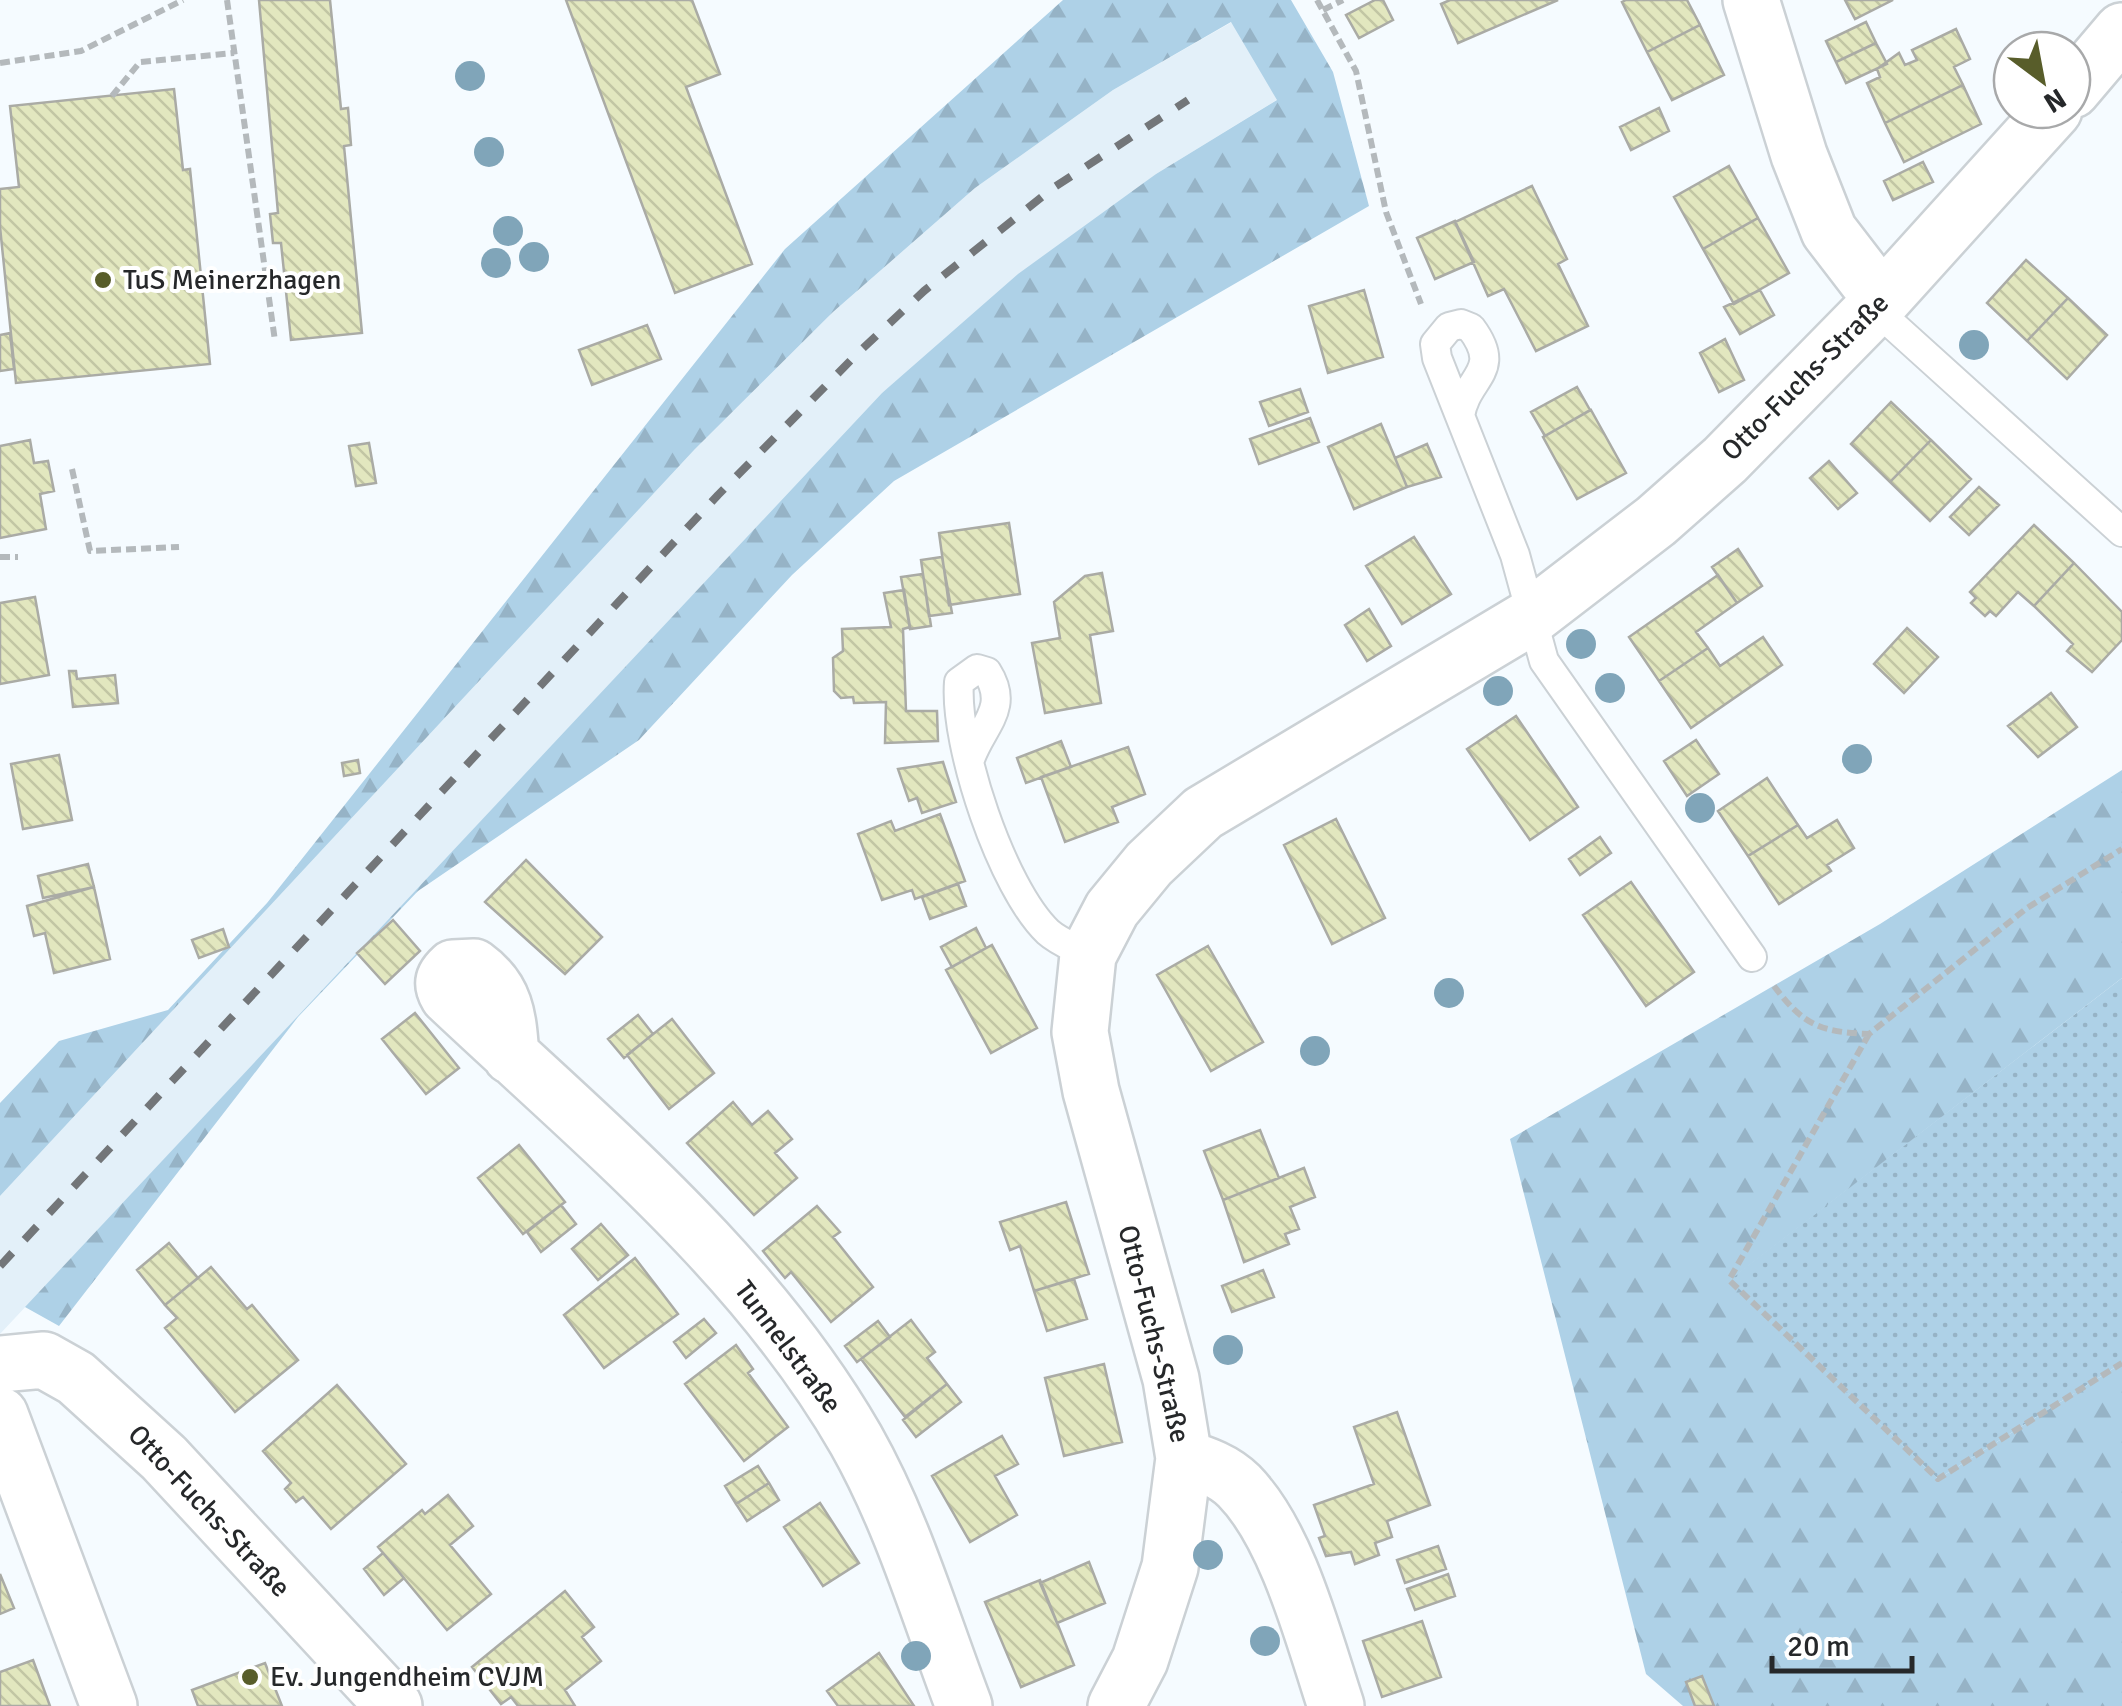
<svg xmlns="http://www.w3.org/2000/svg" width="2122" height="1706" font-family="Signika,sans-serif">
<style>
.built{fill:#e3f0f9}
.grass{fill:url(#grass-dots)}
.forest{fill:url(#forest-firs)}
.building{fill:url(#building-back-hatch);stroke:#aaaba5;stroke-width:2.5}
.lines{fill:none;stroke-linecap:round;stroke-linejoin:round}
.lane-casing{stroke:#cbd1d5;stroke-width:32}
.street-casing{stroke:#cbd1d5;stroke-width:60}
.path{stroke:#b4b9bc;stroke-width:6;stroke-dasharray:10 5;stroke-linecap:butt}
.lane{stroke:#fff;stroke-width:28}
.street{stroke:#fff;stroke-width:55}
.rail{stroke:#737679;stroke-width:8;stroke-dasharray:18 18;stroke-linecap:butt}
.tree{fill:#80a5b9}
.poi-dot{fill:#585d2a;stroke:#fff;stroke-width:4}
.labels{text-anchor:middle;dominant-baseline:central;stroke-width:8;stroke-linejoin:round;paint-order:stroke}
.poi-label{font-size:28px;fill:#26282a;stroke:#fff;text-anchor:start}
.street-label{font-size:28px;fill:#26282a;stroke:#fff}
</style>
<defs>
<pattern id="grass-dots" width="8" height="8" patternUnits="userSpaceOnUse" patternTransform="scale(2.5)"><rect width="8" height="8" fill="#aed1e7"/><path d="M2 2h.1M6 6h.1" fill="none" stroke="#96b3c6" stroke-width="1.8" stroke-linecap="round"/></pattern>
<pattern id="forest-firs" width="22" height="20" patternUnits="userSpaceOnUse" patternTransform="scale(2.5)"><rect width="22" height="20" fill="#aed1e7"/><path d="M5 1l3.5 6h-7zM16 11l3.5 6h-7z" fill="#96b3c6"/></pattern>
<pattern id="building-back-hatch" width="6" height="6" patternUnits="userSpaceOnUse" patternTransform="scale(2.5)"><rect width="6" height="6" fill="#e2e7bf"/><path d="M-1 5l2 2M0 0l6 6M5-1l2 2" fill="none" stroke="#c2c6a4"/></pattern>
</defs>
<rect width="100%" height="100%" fill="#f5fbff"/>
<!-- built -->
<path class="built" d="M1232,22L1278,99L1156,174L882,393L0,1334V1196L695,449L833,312L975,188L1113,90Z"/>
<!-- grass -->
<path class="grass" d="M2122,978V1363L1938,1479L1729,1280Z"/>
<!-- forest -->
<path class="forest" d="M1063,0H1291L1333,72L1369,206L894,481L792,575L639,740L418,891L298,1017L59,1326L25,1307L882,393L1018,274L1156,174L1277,100L1231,22L1113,90L975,188L833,312L695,449L0,1196V1103L59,1041L168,1010L267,903L785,249Z
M2122,770V978L1730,1280L1938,1479L2122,1363V1706H1683L1646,1674L1510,1139L1880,924Z"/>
<!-- building -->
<path class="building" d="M259,0H330L341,109L348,108L351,145L344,146L362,333L291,340L281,243H273L270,214L278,213Z
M566,0H692L720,74L686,87L752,264L675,293Z
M1375,0H1383L1393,20L1359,38L1346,15Z
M1450,0H1558L1458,43L1441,4Z
M1626,0H1687L1700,25L1647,52L1622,2Z
M1845,0H1893L1855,19Z
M1866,22L1876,43L1836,62L1826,41Z
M1700,25L1724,75L1672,100L1647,52Z
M1956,29L1970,59L1954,67L1963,85L1885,123L1867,83L1880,77L1877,69L1899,53L1905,65L1917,60L1912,50Z
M2038,34L2050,49L2020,50Z
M1876,43L1887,64L1846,83L1836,62Z
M1963,85L1981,124L1904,162L1885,123Z
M174,89L183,170L190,169L210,364L16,383L0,227V189L19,187L10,106Z
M1659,108L1669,131L1631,150L1620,127Z
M1923,162L1933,182L1893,200L1884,181Z
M1729,166L1758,218L1703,249L1674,197Z
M1532,186L1567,259L1558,264L1588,326L1536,351L1504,289L1488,296L1455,222Z
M1758,218L1789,273L1734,304L1703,249Z
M1455,221L1474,262L1435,279L1417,238Z
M2026,260L2068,298L2027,341L1987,303Z
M1364,290L1383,357L1328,373L1309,306Z
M1760,290L1774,315L1740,334L1724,307Z
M2068,298L2107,335L2067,379L2027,341Z
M647,325L661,359L592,385L579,350Z
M10,333L14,369L0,371V335Z
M1725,339L1744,380L1719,392L1700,353Z
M1577,387L1590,410L1545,436L1531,412Z
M1300,389L1308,412L1269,426L1260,402Z
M1891,402L1931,440L1890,482L1851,444Z
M1591,410L1626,473L1577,499L1543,437Z
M1310,418L1319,442L1259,464L1250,439Z
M1381,424L1407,487L1354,509L1328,447Z
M30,440L34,463L48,461L54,491L40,494L46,529L0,538V446Z
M1931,440L1971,479L1930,521L1890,482Z
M369,443L376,483L356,486L349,446Z
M1427,444L1441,477L1407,487L1395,458Z
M1829,461L1857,493L1838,509L1810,478Z
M1979,487L1999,505L1969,535L1950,517Z
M1009,523L1020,594L949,605L939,533Z
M2034,525L2074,563L2034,606L2018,592L1996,616L1990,611L1985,616L1971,603L1976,598L1970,592Z
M1414,537L1451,594L1402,624L1366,566Z
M1738,549L1762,586L1737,603L1712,567Z
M942,557L952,613L929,616L921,560Z
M2074,563L2122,612V640L2092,672L2067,651L2073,644L2034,606Z
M1102,573L1113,631L1090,635L1101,703L1045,713L1032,643L1060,638L1054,602L1085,576Z
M923,574L931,626L910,629L901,577Z
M1718,575L1737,603L1696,632L1708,648L1659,681L1629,637Z
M904,590L910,627L903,629L906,711H937L938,741L885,743L886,702L854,703L853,697L841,698L834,691L833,658L843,651L842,629L891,627L884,593Z
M35,597L49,675L0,684V603Z
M1369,609L1391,646L1367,661L1345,625Z
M1907,628L1938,657L1904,693L1874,664Z
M1763,637L1782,665L1691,728L1659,681L1708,648L1720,666Z
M69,671H76L77,679L115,675L118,703L73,707Z
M2051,693L2077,727L2038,757L2008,726Z
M1516,716L1578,807L1530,840L1467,749Z
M1696,740L1719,774L1687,796L1664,761Z
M1061,741L1071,767L1026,783L1017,758Z
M1128,747L1145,794L1112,807L1118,822L1065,842L1041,777Z
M59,755L72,820L23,829L11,764Z
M358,760L360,773L344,776L342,763Z
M943,762L956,802L922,813L917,798L909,801L898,769Z
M1767,778L1798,825L1748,856L1718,811Z
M940,814L965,881L915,899L912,890L882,900L858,834L891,821L895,831Z
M1336,819L1385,918L1332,944L1284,845Z
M1837,820L1854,848L1827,865L1831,871L1779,904L1748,856L1798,825L1807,838Z
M1600,837L1611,853L1580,875L1569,859Z
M526,860L602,937L565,974L485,902Z
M88,864L94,887L43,898L38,876Z
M1631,882L1694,972L1646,1006L1583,915Z
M958,884L966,906L930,919L922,897Z
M94,887L110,959L54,973L45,933L34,936L27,906Z
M393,920L420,951L385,984L357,953Z
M976,928L986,948L952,967L941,947Z
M223,929L229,947L199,958L192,940Z
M992,945L1037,1028L991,1053L946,970Z
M1208,946L1263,1042L1211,1071L1157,975Z
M415,1013L459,1068L426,1094L382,1039Z
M638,1015L653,1034L624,1058L608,1039Z
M672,1019L714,1073L669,1109L627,1055Z
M733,1102L752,1125L768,1111L792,1139L775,1153L797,1178L754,1215L687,1143Z
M1260,1130L1279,1178L1223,1200L1204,1151Z
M519,1145L565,1202L523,1234L478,1178Z
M1304,1168L1315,1197L1290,1207L1299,1229L1285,1234L1289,1244L1244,1262L1223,1200Z
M1066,1202L1089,1274L1034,1291L1020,1246L1010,1250L1000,1222Z
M561,1205L576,1224L541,1252L527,1232Z
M817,1206L840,1232L833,1237L873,1287L831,1322L791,1272L785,1278L763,1251Z
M601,1224L628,1255L598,1280L572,1249Z
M169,1243L198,1278L165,1305L137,1270Z
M635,1258L678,1314L604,1368L564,1315Z
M211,1267L247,1309L252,1305L298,1360L235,1412L165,1328L177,1318L165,1305Z
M1263,1270L1274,1297L1232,1312L1222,1286Z
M1074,1279L1087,1319L1047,1331L1034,1291Z
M704,1319L716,1333L686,1358L674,1342Z
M911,1320L935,1352L927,1358L947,1384L905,1417L861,1359Z
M878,1321L890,1337L857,1362L845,1346Z
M736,1345L753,1369L748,1373L788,1427L744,1461L685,1384Z
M1104,1364L1122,1442L1064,1456L1045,1378Z
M947,1384L961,1402L916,1437L903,1420Z
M337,1385L406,1464L331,1529L303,1497L296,1502L285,1489L291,1483L263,1451Z
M1397,1412L1430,1505L1387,1521L1392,1537L1375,1543L1379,1555L1355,1564L1351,1552L1326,1556L1319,1538L1325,1536L1314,1505L1374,1484L1354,1427Z
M1002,1436L1018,1464L995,1476L1017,1515L970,1542L932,1476Z
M758,1466L769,1483L736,1504L725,1486Z
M769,1483L779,1500L747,1521L736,1504Z
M448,1495L473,1526L450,1545L491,1594L447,1630L378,1547L422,1510L425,1514Z
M820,1503L859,1563L823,1586L784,1527Z
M1438,1546L1446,1569L1405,1583L1397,1560Z
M383,1553L404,1578L384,1595L364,1569Z
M1089,1562L1105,1603L1057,1623L1040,1583Z
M0,1574L14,1608L0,1614Z
M1448,1574L1455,1596L1415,1610L1407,1589Z
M1040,1580L1074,1665L1021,1687L985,1602Z
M565,1591L594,1627L582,1637L601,1661L565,1690L575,1706H518L511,1697L501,1704L472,1667Z
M1422,1621L1441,1677L1382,1697L1363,1641Z
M879,1653L914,1706H838L827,1691Z
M33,1660L50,1706H0V1672Z
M265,1663L282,1706H198L192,1690Z
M1702,1676L1714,1706H1695L1686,1682Z"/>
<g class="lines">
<defs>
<path id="lane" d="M1874,308L2122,532
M1460,416C1466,376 1504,372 1471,328L1461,324L1449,327L1435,344L1437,358L1515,555L1544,661L1752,957
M970,759C982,725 1010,708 987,672L977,669L959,682C954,745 1002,888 1048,932C1059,942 1076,948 1088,955"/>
<path id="street" d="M1751,0L1799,155L1829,231L1882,300
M2072,90L2122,31
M511,1056C508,1018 507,991 474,967L453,968C442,978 441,984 448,996C593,1133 755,1264 856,1440C903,1523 930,1617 964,1706
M0,1364L44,1360L76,1378L164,1458L394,1706
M0,1415L109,1706
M1184,1458C1204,1464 1224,1471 1239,1486C1288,1536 1314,1640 1336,1706
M1116,1706L1140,1660L1170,1567L1184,1458L1171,1379L1091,1091L1080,1032L1088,955L1112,909L1149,864L1203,813L1531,617L1656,521L1725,460L1882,300L2054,110"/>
</defs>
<!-- lane casing -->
<use href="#lane" class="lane-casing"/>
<!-- street casing -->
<use href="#street" class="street-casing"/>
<!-- path -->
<path class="path" d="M227,0L275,341
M1317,0L1356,71L1386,212L1421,304
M1323,10L1343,0
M0,63L81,51L183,0
M112,96L140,62L234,53
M72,469L90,551L179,547
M0,557H18
M1774,986C1804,1026 1821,1032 1869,1034L2027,908L2122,849
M1869,1034L1729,1280L1938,1479L2122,1363"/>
<!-- lane -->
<use href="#lane" class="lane"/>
<!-- street -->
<use href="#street" class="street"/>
<!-- rail -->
<path class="rail" d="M0,1266L718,495L860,351L924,291L1053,188L1188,100"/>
</g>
<!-- trees -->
<g class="tree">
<circle cx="470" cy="76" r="15"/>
<circle cx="489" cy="152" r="15"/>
<circle cx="508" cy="231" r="15"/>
<circle cx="534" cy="257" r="15"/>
<circle cx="496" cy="263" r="15"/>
<circle cx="1974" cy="345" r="15"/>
<circle cx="1581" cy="644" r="15"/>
<circle cx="1610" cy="688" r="15"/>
<circle cx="1498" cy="691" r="15"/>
<circle cx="1857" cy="759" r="15"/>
<circle cx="1700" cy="808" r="15"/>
<circle cx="1449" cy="993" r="15"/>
<circle cx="1315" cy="1051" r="15"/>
<circle cx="1228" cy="1350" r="15"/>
<circle cx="1208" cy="1555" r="15"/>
<circle cx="1265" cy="1641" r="15"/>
<circle cx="916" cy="1656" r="15"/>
</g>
<!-- markers -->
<g class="poi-dot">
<circle cx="103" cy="280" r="10"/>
<circle cx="250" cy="1677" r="10"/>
</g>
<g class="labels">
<!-- poi labels -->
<g class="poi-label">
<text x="123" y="280">TuS Meinerzhagen</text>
<text x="270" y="1677">Ev. Jungendheim CVJM</text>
</g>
<!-- street labels -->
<g class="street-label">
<text transform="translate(1805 377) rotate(-45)">Otto-Fuchs-Straße</text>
<text transform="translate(1154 1334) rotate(76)">Otto-Fuchs-Straße</text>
<text transform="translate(788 1347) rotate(53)">Tunnelstraße</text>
<text transform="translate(209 1511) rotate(47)">Otto-Fuchs-Straße</text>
</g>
</g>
<!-- north arrow -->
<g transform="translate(2042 80) rotate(148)"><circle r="48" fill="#ffffff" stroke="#a8a9aa" stroke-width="2.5"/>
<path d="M0-8L18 38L0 25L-18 38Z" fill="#585d2a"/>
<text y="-15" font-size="28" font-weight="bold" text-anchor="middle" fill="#26282a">N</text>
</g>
<!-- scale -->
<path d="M1772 1656v15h140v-15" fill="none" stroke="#26282a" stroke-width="5"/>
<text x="1787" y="1656" font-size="30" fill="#26282a" stroke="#ffffff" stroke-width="8" paint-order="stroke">20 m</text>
</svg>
